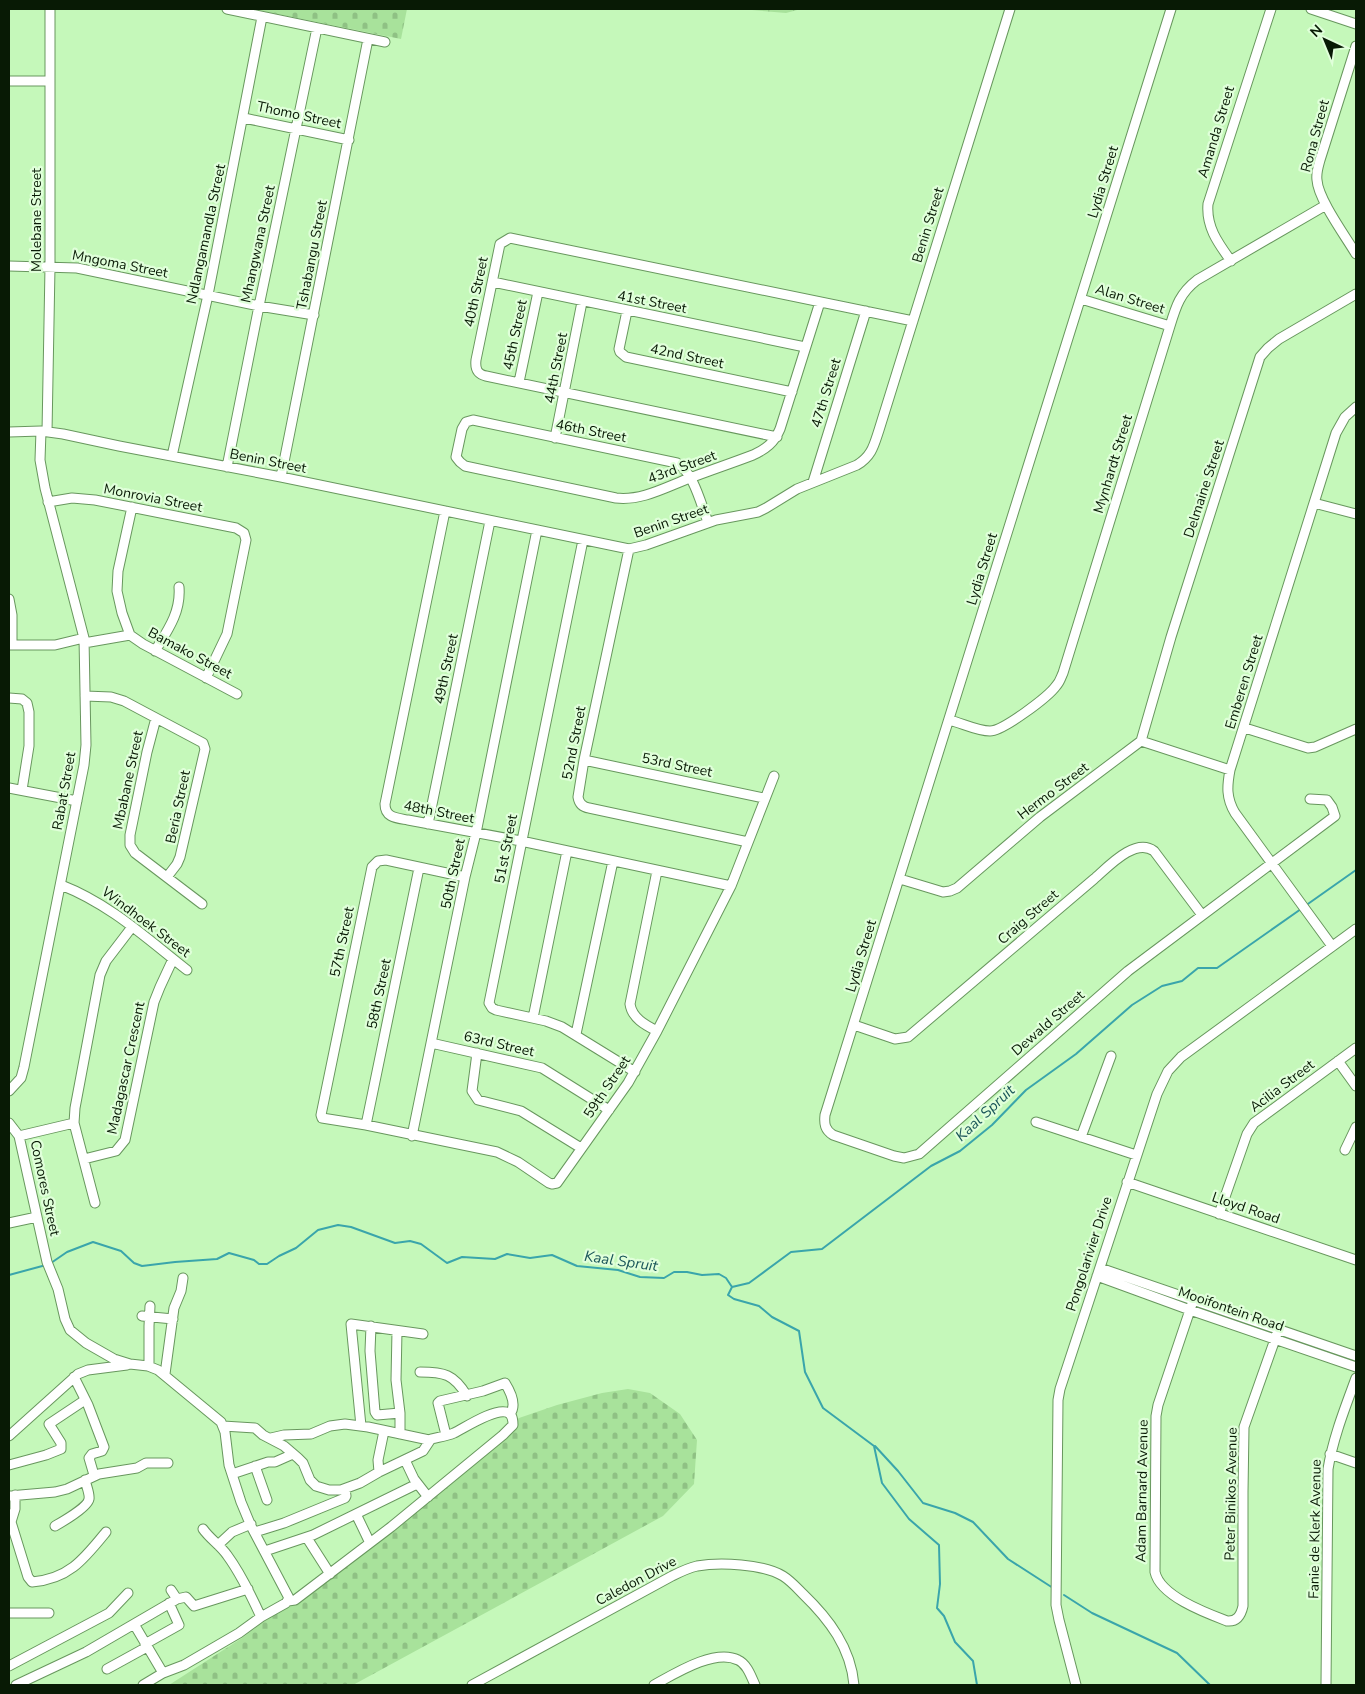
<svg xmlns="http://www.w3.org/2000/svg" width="1365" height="1694" font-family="'Nunito Sans',sans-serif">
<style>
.wetland{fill:url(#wetland-marsh)}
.cemetery{fill:url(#cemetery-stones)}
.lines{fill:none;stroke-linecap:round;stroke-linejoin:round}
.stream{stroke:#3aa5ab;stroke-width:2}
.minor-casing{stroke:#68975e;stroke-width:11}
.minor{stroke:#fff;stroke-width:9}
.labels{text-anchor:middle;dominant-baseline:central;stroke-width:4.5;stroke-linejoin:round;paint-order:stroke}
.street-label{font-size:14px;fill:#081a05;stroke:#e0ffda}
.water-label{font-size:15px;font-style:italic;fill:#1a5659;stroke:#e0ffda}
</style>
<defs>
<pattern id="wetland-marsh" width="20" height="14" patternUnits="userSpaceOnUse" patternTransform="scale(1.25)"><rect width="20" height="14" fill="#a8e29b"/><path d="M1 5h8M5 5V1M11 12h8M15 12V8" fill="none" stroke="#8fc184"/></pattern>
<pattern id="cemetery-stones" width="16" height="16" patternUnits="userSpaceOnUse" patternTransform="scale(1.25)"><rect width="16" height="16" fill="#a8e29b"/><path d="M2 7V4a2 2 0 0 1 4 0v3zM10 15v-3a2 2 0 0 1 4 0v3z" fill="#8fc184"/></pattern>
</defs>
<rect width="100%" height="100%" fill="#c5f8ba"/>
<!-- wetland -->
<path class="wetland" d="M740,9H801L786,13Z"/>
<!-- cemetery -->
<path class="cemetery" d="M253,9H407L401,39Z
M628,1389L650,1393L680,1414L697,1440L694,1484L663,1516L353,1685H169L242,1638L349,1557L519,1418L557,1405L602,1393Z"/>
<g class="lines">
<!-- stream -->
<path class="stream" d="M1305,906L1356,870
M51,1263L67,1252L93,1242L121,1251L134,1263L142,1266L175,1262L217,1259L229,1253L254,1260L259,1264H267L279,1256L296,1248L318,1230L338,1225L351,1227L395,1243L410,1241L421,1244L447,1263L462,1257L495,1259L507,1254L530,1258L552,1255L577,1266L618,1270L640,1277L664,1278L674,1272H687L702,1275L719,1274L726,1278L732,1287
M9,1275L46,1265
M732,1287L749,1283L791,1252L822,1249L931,1166L960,1151L992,1125L1026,1090L1076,1054L1132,1005L1162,986L1182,981L1198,968H1217L1301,909
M732,1287L728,1295L734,1299L759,1306L772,1317L799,1331L805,1372L823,1408L874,1446L882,1483L909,1519L939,1545L940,1584L937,1608L944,1616L955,1642L973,1661L977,1685
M875,1446L898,1471L923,1503L955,1513L973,1522L1008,1559L1053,1588
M1064,1595L1092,1613L1177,1653L1210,1685"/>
<defs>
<path id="minor" d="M227,9L385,42
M1171,9L825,1115C824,1124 825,1130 833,1135L894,1156L904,1158L919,1154L1128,971L1335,816L1332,807L1327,800L1310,799
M1311,9L1356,24
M1356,46L1320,160C1318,167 1316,173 1317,180C1318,199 1346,237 1356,254
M9,81H50
M244,118L349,140
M1231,261C1218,243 1206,227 1208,204L1271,9
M9,266L77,268L259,306L314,315
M493,282L805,347
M1081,299L1170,326
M627,311L619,349L620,352L626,357L792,392
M519,382L538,292
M9,432L41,431L63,434L119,446L281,477L629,549L646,545L716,520L758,512L766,508L797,489L857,465C872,456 874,445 879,430L1010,9
M47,432L50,267V9
M777,437L486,376C477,374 475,369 476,360L500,244L510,238L913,321
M555,438L582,302
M172,456L208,295L262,17
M227,467L259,306L317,28
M281,477L368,39
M813,482L866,311
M48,502L72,498L95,500L236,528L244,533L246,540L227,634L206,678
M1314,503L1356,514
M132,507L118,571L117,591L122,613L130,635L143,644L237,694
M445,511L385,804C385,818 397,818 408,820L521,841L731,886
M708,522C701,505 694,473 677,463L473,420L466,422L462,429L456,457L460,462L465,466L616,498C642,501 666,487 690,478C711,470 732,463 753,455C766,449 774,443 780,429L820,302
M583,540L489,1003L492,1008L496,1010L546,1021L562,1027L635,1072
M629,549L584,760L578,797C579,803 582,807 589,808L748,842
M9,599L12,615V645
M84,643L130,635
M9,645H55L84,638
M155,651C168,630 181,612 179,587
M85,696L111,697L124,701L203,743L205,749L180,857L177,864L167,877
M9,698L22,699L27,703L29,712V746L22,790
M156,718L147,752L130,835V845L135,853L202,904
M949,720C962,723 977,731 990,731C1003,731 1048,697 1056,686C1060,682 1061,677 1063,673L1170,326C1176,306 1180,293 1197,280L1326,205
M1245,728L1308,748L1315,747L1356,729
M1141,741L1171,637L1260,357L1268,348L1279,339L1356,294
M1141,741L1230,770
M584,760L764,798
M9,788L77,801
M428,824L490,521
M465,877L386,860L378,861L372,867L321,1115L322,1118L366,1125L497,1152L518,1162L549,1183L552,1184L557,1183L628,1083L657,1031L731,886L774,776
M900,879L943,892L950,891L957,888L1040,817L1141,741
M61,885C110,904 146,938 187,970
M1332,946L1235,813C1226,798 1227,786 1230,770L1336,433L1345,417L1356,407
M533,1018L567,851
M854,1025L895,1039L908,1037L1094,879C1108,867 1135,837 1154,851L1202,915
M657,1031C645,1025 632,1018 630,1004L657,871
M576,1034L613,861
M431,1043L542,1068L609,1110
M477,1053L472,1091L478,1100L521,1111L581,1148
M1338,1061L1356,1086
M9,1091L21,1078L24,1067L84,765L86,745L84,638L45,488L40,460L41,431
M1036,1122L1136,1155
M9,1123L19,1136L47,1262L58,1289L65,1319L70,1330L86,1343L114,1359L130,1364L148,1366L158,1370L221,1422L225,1432L229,1465L241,1502L251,1526L289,1598L286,1603L261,1617L239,1633L184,1665L163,1673L143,1685
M366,1125L419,868
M19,1136L74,1123
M412,1136L465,877L476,833L537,530
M1081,1137L1111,1056
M1345,1150L1356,1127
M84,1159L116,1151L125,1140L154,1002L160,987L173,959
M1127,1182L1356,1260
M95,1203L74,1123L75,1108L100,975L106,961L132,927
M1219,1214L1247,1134L1254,1123L1356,1048
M9,1223L37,1217
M1100,1268L1356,1356
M1097,1276L1190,1310L1356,1367
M1193,1301L1158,1405L1156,1416L1155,1572C1160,1596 1206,1613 1227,1621C1237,1622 1241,1615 1243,1606V1492L1244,1427L1279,1328
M142,1316L173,1319
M371,1326L370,1351L375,1412L377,1415L400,1413
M397,1331L396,1380L400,1413V1434
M149,1366V1326L150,1306
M420,1372C444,1372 454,1374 467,1396
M165,1374L174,1308L181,1291L183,1278
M74,1377L88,1405L104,1447L102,1451L92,1454L89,1458L94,1475
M223,1426L255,1428L263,1435L284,1446L298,1458L303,1463L310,1480L316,1486L329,1490H341L360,1483L379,1472L423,1451L431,1439C439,1437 447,1436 454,1433C466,1427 493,1409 506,1412C512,1413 513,1419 513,1425L503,1435L391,1527L295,1600L288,1601
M361,1426L351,1324L423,1334
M446,1435L438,1403L440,1401L483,1391L505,1383C510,1391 517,1405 510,1414
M9,1436L78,1374L88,1370L127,1365
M271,1438L284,1435L311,1434L330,1426L345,1424L368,1427L429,1440
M1330,1454L1356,1463
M405,1460L414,1479L428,1497
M9,1465L46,1455L61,1449V1443L49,1424L85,1400
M255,1466L267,1500
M379,1472L378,1460L384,1431
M232,1474L268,1462H275L293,1454
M9,1496L55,1492L67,1489L99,1474L137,1468L146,1463H168
M356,1514L370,1543
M11,1522L28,1577L32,1582C69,1579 84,1559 106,1532
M9,1523L11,1522L15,1509V1495
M55,1526C62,1522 88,1507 89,1499C90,1494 86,1485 85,1480
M203,1529C210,1539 220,1545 227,1555C241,1574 251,1595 261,1617
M255,1532L284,1523L345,1498L346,1496L345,1489
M307,1538L330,1574
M218,1545L232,1532L251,1524
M265,1551L313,1535L417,1484
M171,1590L177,1599
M9,1613H49
M134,1624L163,1673
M145,1644L179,1625L169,1603
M9,1666L109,1613L128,1593
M107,1669L147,1647
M16,1685L86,1652L177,1599L186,1597L194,1606L248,1589
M472,1685L672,1576C680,1572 688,1568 697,1566C720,1562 763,1564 783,1576C791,1581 797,1588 803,1594C829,1619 851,1648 854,1685
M654,1685C674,1674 715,1648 738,1660C747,1664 751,1676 755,1685
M1076,1685L1059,1620L1056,1605L1058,1400L1060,1389L1157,1094L1168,1071L1181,1057L1356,929
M1326,1685L1328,1469C1333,1438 1345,1408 1356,1378"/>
</defs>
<!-- minor casing -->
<use href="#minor" class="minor-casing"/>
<!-- minor -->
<use href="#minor" class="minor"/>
</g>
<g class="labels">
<!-- street labels -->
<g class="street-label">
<text transform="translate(299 115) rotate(12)">Thomo Street</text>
<text transform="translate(1216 132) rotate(-73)">Amanda Street</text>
<text transform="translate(1315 136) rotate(-75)">Rona Street</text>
<text transform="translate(1103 182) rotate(-73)">Lydia Street</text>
<text transform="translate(36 220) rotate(-90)">Molebane Street</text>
<text transform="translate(928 225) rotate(-73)">Benin Street</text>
<text transform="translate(206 234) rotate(-78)">Ndlangamandla Street</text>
<text transform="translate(258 244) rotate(-78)">Mhangwana Street</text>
<text transform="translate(312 255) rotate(-79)">Tshabangu Street</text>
<text transform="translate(120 264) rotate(11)">Mngoma Street</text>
<text transform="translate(476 292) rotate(-78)">40th Street</text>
<text transform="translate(1130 299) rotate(17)">Alan Street</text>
<text transform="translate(652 302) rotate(11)">41st Street</text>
<text transform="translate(515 335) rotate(-78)">45th Street</text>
<text transform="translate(687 356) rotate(12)">42nd Street</text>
<text transform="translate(556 368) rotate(-79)">44th Street</text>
<text transform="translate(826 393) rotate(-73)">47th Street</text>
<text transform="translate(591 431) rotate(11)">46th Street</text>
<text transform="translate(268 461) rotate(11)">Benin Street</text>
<text transform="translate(1113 464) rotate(-73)">Mynhardt Street</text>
<text transform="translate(682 467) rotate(-20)">43rd Street</text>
<text transform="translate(1204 489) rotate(-72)">Delmaine Street</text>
<text transform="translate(153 498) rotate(11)">Monrovia Street</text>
<text transform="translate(671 521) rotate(-19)">Benin Street</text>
<text transform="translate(982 569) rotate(-73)">Lydia Street</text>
<text transform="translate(190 653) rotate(28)">Bamako Street</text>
<text transform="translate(446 669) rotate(-78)">49th Street</text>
<text transform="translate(1244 682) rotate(-73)">Emberen Street</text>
<text transform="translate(574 743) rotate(-79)">52nd Street</text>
<text transform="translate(677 765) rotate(12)">53rd Street</text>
<text transform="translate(128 780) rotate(-78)">Mbabane Street</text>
<text transform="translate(64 791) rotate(-80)">Rabat Street</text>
<text transform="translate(1053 791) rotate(-37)">Hermo Street</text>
<text transform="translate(178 807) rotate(-78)">Beria Street</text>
<text transform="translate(439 812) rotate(11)">48th Street</text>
<text transform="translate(506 849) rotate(-79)">51st Street</text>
<text transform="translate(453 874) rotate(-78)">50th Street</text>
<text transform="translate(1028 917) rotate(-41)">Craig Street</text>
<text transform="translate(146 922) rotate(37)">Windhoek Street</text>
<text transform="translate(342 942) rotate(-78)">57th Street</text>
<text transform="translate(861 956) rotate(-73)">Lydia Street</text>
<text transform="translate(379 994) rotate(-78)">58th Street</text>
<text transform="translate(1048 1023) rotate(-41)">Dewald Street</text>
<text transform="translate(499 1044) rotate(13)">63rd Street</text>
<text transform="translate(126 1068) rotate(-78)">Madagascar Crescent</text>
<text transform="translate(1282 1086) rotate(-37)">Acilia Street</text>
<text transform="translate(607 1087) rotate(-56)">59th Street</text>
<text transform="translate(45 1188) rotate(78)">Comores Street</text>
<text transform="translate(1246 1208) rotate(19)">Lloyd Road</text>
<text transform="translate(1089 1254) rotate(-72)">Pongolarivier Drive</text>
<text transform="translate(1231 1309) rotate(19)">Mooifontein Road</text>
<text transform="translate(1142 1491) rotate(-89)">Adam Barnard Avenue</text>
<text transform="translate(1231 1494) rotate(-89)">Peter Binikos Avenue</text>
<text transform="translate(1315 1529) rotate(-89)">Fanie de Klerk Avenue</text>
<text transform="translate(636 1581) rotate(-28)">Caledon Drive</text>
</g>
<!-- water labels -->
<g class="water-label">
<text transform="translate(985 1113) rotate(-43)">Kaal Spruit</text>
<text transform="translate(621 1261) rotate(8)">Kaal Spruit</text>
</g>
</g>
<!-- border -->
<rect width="1365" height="1694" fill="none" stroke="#081a05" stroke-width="20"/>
<!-- north arrow -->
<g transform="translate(1325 40) rotate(316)" stroke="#e0ffda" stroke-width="4" paint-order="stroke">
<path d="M0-4L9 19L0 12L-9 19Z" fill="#081a05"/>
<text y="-8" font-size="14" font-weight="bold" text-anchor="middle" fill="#081a05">N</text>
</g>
</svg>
